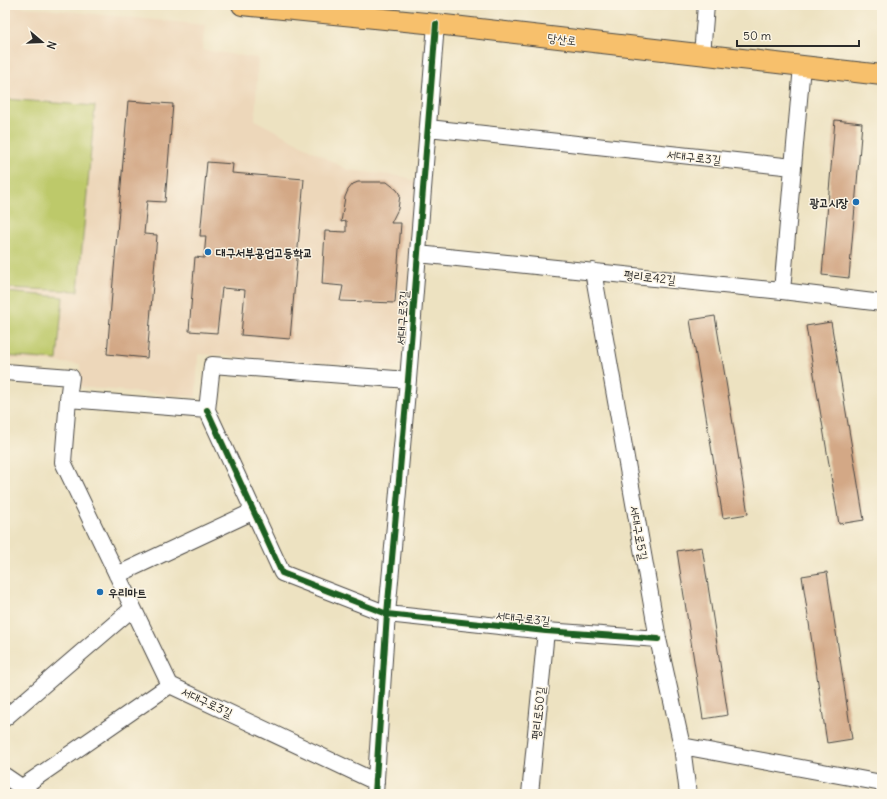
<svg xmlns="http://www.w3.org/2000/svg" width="887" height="799" font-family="Delius,'Poor Story',sans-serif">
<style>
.built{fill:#edd7ba}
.green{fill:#bdc96b;stroke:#747a4b}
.building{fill:#d3a886}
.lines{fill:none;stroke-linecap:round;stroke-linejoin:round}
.minor-casing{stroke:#484642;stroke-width:18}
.major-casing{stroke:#484642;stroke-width:22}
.minor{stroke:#fff;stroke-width:16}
.major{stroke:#f7c06c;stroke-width:20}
.cycleway-casing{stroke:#fcf5e5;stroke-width:8}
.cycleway{stroke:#1b5e20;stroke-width:6}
.poi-dot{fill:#1f6fb2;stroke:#fcf5e5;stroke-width:1.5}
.labels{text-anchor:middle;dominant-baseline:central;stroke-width:3;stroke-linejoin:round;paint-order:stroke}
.street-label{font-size:12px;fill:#2b2b2b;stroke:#fcf5e5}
.poi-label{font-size:12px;font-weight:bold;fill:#2b2b2b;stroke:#fcf5e5;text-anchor:start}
</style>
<rect width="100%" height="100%" fill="#fcf5e5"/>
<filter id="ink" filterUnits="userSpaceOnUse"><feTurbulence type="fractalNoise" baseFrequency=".025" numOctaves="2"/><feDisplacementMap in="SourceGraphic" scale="8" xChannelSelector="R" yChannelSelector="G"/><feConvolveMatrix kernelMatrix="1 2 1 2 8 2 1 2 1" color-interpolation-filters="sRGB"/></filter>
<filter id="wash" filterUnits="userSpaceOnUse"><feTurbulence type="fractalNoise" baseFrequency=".012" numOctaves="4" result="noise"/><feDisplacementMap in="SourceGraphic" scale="16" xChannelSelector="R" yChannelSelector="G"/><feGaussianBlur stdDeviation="0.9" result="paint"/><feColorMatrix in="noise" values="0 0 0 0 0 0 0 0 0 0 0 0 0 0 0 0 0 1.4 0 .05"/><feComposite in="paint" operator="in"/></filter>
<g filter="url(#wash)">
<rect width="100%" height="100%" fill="#ede2c1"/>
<!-- built -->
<path class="built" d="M5,5L205,25L202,50L258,58L255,120L348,170L406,177L417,183L401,362L393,368L198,354L196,397L80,387V364L5,359Z"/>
<!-- green -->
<path class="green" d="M5,99L95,106L78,291L5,288Z
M5,292L63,297L57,360L5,356Z"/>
<g id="blocks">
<!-- building -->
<path class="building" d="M128,101L173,104L165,202L147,201L144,234L157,235L147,358L107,354Z
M835,120L862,123L849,278L822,275Z
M207,162L233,164L232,173L304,179L290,339L241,335L245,290L222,288L217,333L189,331L195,257L204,258L206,236H200Z
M358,182H387L397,190L400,195L398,209L391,223H401L395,303L340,301L343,286L322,284L325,231L346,232V221L341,222L345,197L348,190L353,184Z
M715,316L748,514L723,518L690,320Z
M831,322L864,520L839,524L806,326Z
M702,547L728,715L703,719L677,551Z
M827,572L852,739L827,743L802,576Z"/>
</g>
</g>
<g filter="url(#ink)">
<use href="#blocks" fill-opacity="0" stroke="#484642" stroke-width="1"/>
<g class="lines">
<defs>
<path id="minor" d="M702,55L706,5
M428,128L793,167
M418,254L782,291L882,303
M593,271L658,639L682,746L688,794
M782,291L802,66
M5,372L71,377L68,399L207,410
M68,399L63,462L170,685L376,782
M207,410L282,573L387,614L546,631L658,639
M207,410L212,365L408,380
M117,575L254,511
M5,718L133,608
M682,746L882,783
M5,776L30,793
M21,788L170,685
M375,794L387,614L408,380L436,24
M530,794L546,631"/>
<path id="major" d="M242,5L436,24L882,75"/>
</defs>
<!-- minor casing -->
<use href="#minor" class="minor-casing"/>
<!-- major casing -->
<use href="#major" class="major-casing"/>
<!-- minor -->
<use href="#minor" class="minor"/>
<!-- major -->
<use href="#major" class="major"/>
<defs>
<path id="cycleway" d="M207,410L282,573L387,614L546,631L658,639
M375,794L387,614L408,380L436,24"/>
</defs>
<!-- cycleway casing -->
<use href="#cycleway" class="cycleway-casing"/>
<!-- cycleway -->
<use href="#cycleway" class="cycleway"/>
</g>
</g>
<!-- markers -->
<g class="poi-dot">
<circle cx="856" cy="202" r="4"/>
<circle cx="208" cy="252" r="4"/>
<circle cx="100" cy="592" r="4"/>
</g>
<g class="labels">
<!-- street labels -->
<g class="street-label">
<text transform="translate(562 39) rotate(7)">당산로</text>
<text transform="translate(694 157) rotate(6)">서대구로3길</text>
<text transform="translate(650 277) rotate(6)">평리로42길</text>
<text transform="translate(402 318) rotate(-86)">서대구로3길</text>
<text transform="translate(639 533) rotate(80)">서대구로5길</text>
<text transform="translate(523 618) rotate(6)">서대구로3길</text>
<text transform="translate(207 702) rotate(25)">서대구로3길</text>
<text transform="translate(538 713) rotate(-84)">평리로50길</text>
</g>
<!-- poi labels -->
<g class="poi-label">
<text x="848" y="202" text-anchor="end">광고시장</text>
<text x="216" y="252">대구서부공업고등학교</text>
<text x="108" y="592">우리마트</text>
</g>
</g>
<!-- margin -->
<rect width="887" height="799" fill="none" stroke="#fcf5e5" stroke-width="20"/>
<!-- north arrow -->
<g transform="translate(42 42) rotate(109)" stroke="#fcf5e5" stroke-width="3" paint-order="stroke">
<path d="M0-3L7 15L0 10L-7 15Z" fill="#2b2b2b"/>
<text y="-6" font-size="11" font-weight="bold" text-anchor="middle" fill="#2b2b2b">N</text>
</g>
<!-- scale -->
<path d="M737 40v6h122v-6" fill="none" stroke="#2b2b2b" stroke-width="2"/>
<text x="743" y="40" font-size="12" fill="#2b2b2b" stroke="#fcf5e5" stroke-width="3" paint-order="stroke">50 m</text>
</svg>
